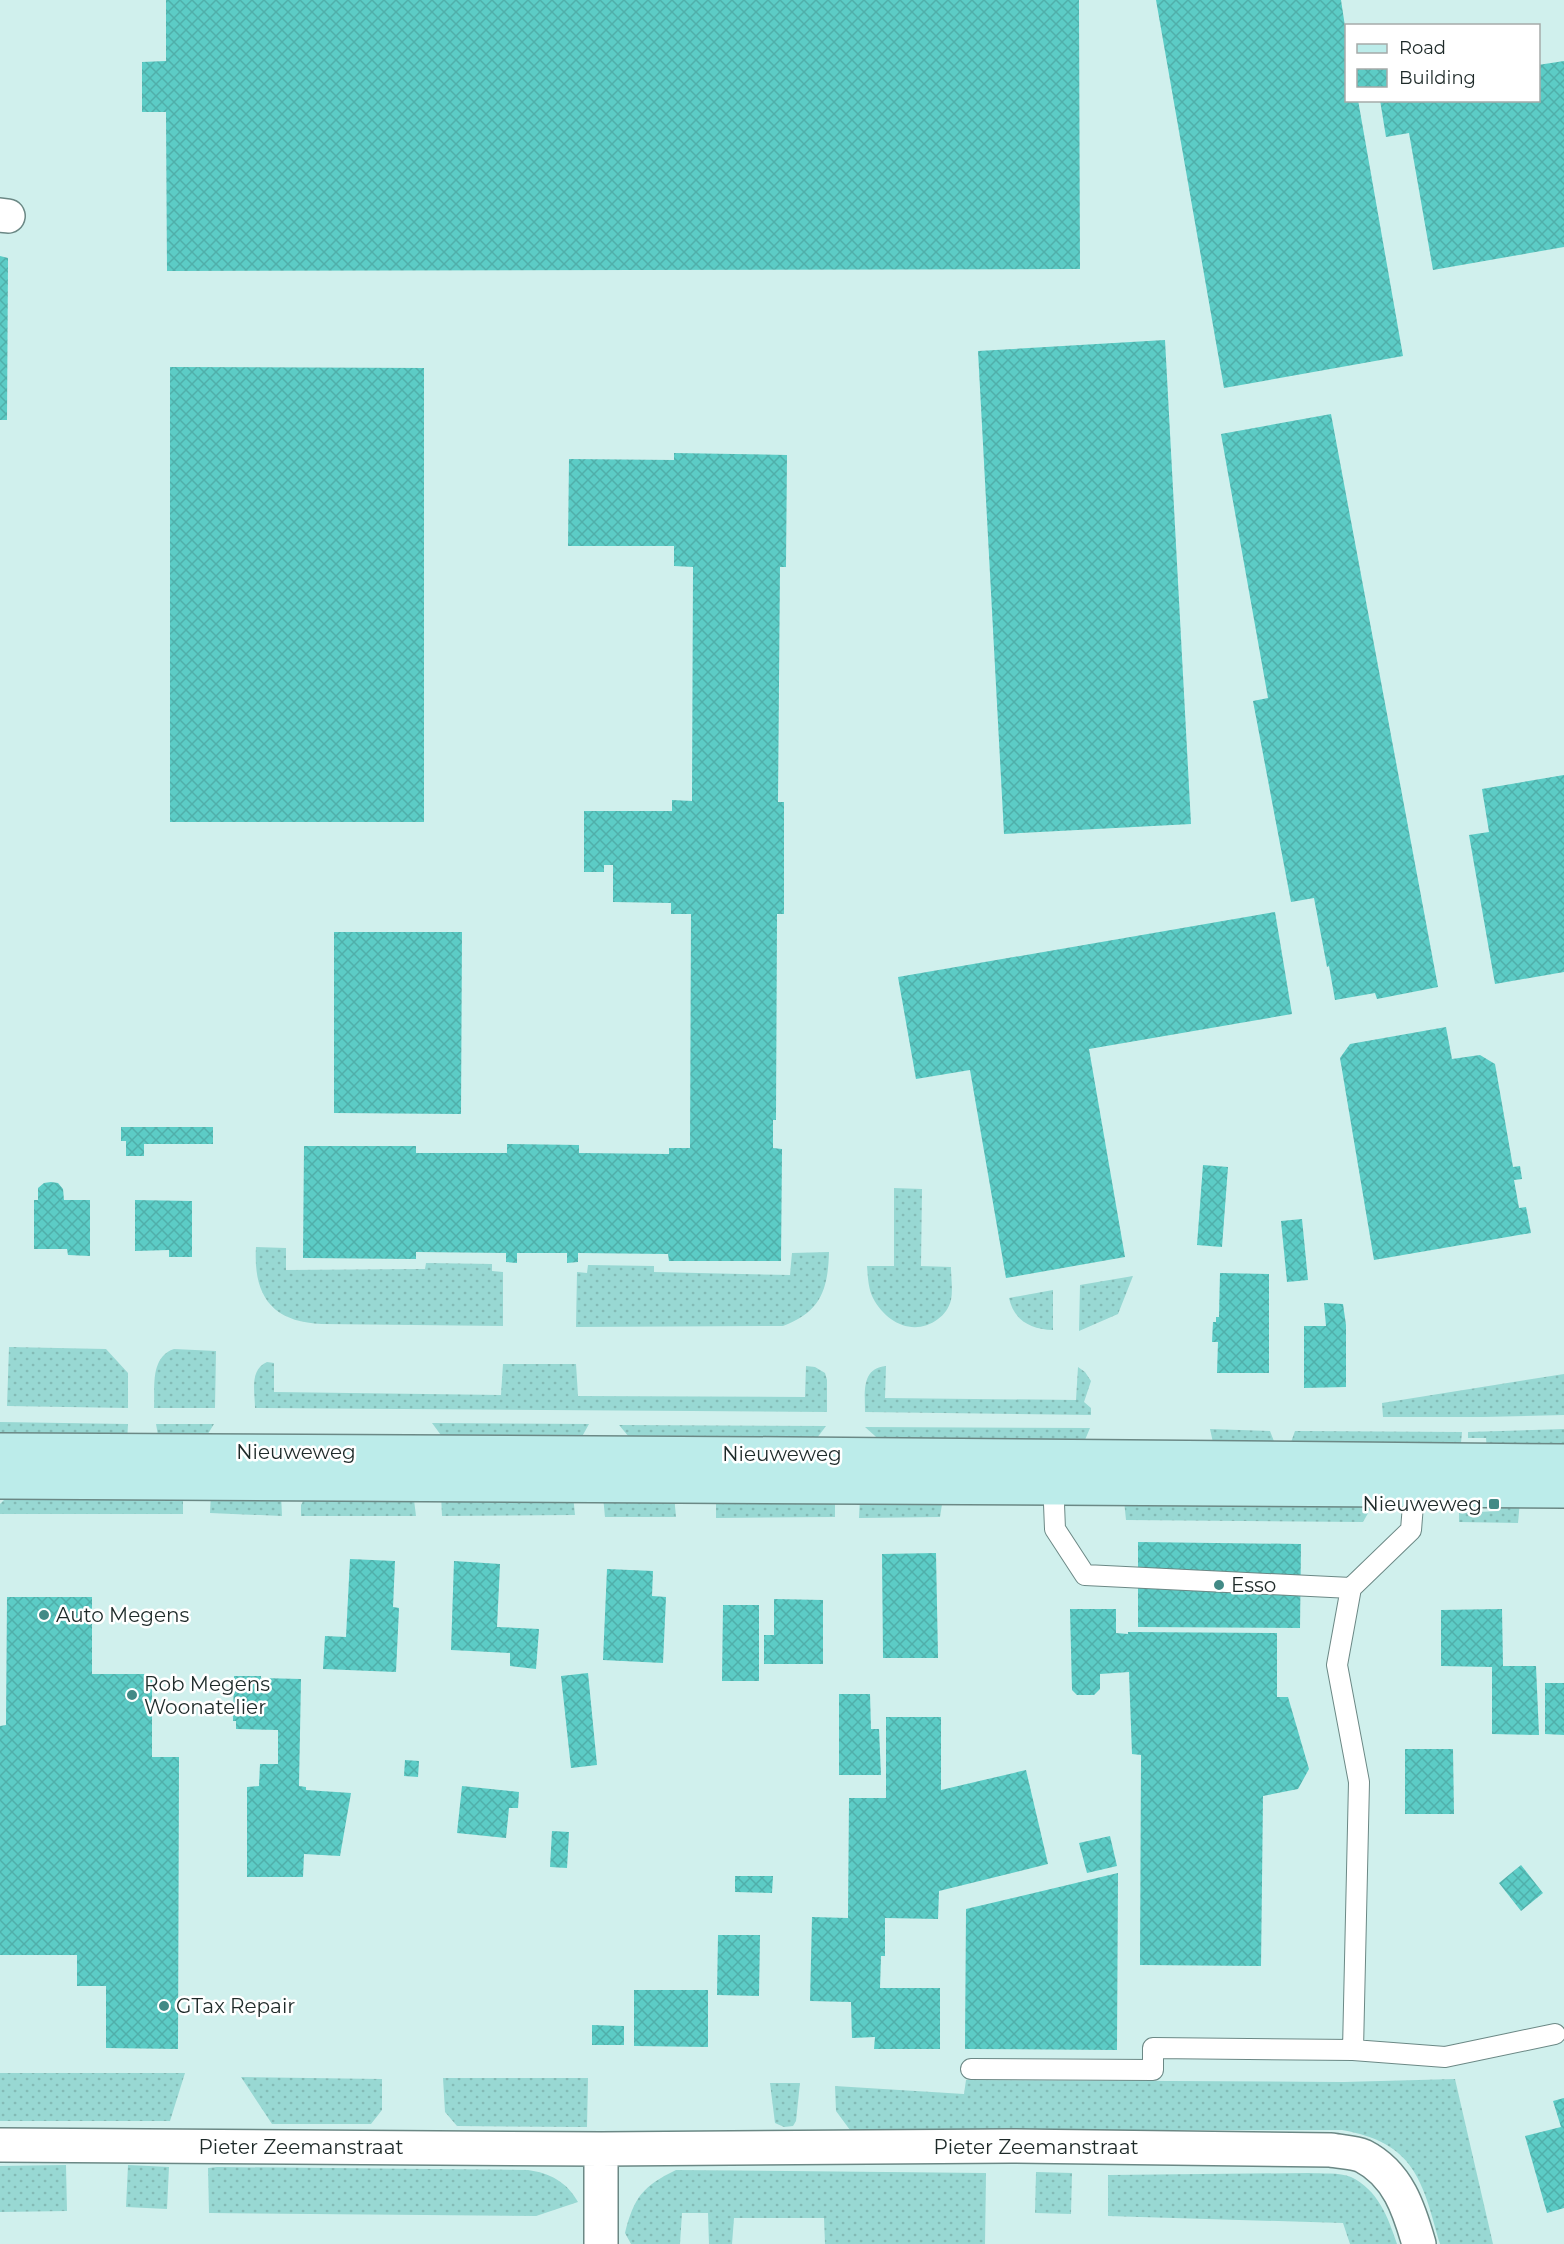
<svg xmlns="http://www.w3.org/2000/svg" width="1564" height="2244" font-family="Montserrat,sans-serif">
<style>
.grass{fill:url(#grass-dots)}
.building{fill:url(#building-cross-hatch)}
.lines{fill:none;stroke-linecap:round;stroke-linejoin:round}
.lane-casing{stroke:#6b8885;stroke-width:22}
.street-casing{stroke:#6b8885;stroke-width:36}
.secondary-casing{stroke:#6b8885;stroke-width:36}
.lane{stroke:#fff;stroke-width:20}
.street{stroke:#fff;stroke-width:33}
.secondary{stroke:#bcecea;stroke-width:33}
.poi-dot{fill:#428a86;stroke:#fff;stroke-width:2}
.labels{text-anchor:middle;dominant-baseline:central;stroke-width:5;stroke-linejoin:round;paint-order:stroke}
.street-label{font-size:20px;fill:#1e2a29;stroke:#fff}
.poi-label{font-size:20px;fill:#1e2a29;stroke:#fff;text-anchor:start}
</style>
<defs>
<pattern id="grass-dots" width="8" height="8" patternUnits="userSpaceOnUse" patternTransform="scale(1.5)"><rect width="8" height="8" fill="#98d8d3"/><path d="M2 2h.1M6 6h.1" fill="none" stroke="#83bab5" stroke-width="1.8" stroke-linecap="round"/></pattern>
<pattern id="building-cross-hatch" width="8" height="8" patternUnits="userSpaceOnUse" patternTransform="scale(1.5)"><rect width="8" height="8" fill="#5cccc6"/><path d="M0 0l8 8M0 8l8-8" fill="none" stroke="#50afaa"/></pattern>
</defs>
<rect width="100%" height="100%" fill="#d0f0ed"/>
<!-- grass -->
<path class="grass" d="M894,1188L922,1189L921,1266L951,1267C951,1278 953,1290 951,1300C949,1308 944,1315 938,1319C914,1337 886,1323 873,1298C868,1288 868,1277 867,1266H894Z
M256,1247L286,1248V1270L425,1269L426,1263L492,1264V1271L503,1272V1326L322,1324C272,1322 253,1296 256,1247Z
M829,1252C828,1289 821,1312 783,1326L576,1327L577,1272L587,1273L588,1265L654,1266V1272L790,1275L792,1253Z
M1133,1276L1118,1314L1079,1331L1080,1285Z
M1053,1290V1330C1031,1329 1014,1321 1009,1298Z
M9,1347L106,1349L128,1373V1408L7,1406Z
M174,1349L216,1351L215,1408H154C155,1387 150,1357 174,1349Z
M267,1362L274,1363V1392L501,1395L503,1364H576L578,1396L805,1397L806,1366L815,1367L825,1373L827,1380V1412L255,1408C255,1392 249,1370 267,1362Z
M886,1366L885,1398L1076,1400L1078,1367L1085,1372L1091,1381L1084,1402L1091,1408V1415L865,1412C865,1393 861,1368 886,1366Z
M1564,1374V1415L1484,1417H1383L1382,1403Z
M0,1422L128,1424L127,1442L0,1440Z
M432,1423L589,1424L579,1442H446Z
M156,1424H214L206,1437L159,1441Z
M619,1425L826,1426L811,1446L634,1443Z
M865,1427L1090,1428L1082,1447L884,1444Z
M1210,1429L1270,1431L1277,1449L1214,1447Z
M1564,1429V1450L1487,1451L1486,1438H1468V1432Z
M1295,1431L1462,1432L1461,1443H1447L1446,1449L1289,1448Z
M183,1492V1514H0V1504L8,1496Z
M308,1492L414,1500L416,1516H301V1505Z
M211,1493L281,1494L282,1516L210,1513Z
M441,1494L573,1495L575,1515L442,1516Z
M674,1495L676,1517H605L603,1496Z
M716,1496L835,1497V1517L716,1518Z
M860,1497L943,1498L940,1517L859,1518Z
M1124,1500L1375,1501L1363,1522L1126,1520Z
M1500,1501H1520L1518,1523L1459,1522V1513L1499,1511Z
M0,2073H185L170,2121H0Z
M241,2077L382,2079V2110L371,2124H272Z
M443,2078H588L587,2127L457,2126L445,2112Z
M1455,2079L1493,2244H1440C1422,2180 1415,2143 1342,2130H850L836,2111L835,2086L964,2094L966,2080L1344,2082Z
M770,2083H800L796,2121L793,2126L784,2127L775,2123Z
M66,2165L67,2211L0,2212V2166Z
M128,2165L169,2167L167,2209L126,2207Z
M217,2167L528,2170C550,2173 567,2182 578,2202L536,2216L209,2213L208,2168Z
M676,2170L986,2173L985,2244H825L824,2218H734L732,2244H709L708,2213H682L680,2244H631L625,2233C634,2197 643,2186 676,2170Z
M1036,2172L1072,2173L1071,2214L1035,2213Z
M1309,2173C1322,2174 1339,2172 1351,2177C1378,2190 1388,2217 1397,2244H1350L1343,2223L1108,2216V2175Z"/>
<!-- building -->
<path class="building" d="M166,0H1079L1080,269L167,271L166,112H142V62L166,61Z
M1156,0H1341L1346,33V100H1358L1403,356L1224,388Z
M1564,61V247L1433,270L1409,133L1386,137L1380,100H1538V65Z
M0,256L8,258L7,420H0Z
M1165,340L1191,824L1004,834L978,351Z
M170,367L424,368V822H170Z
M1331,414L1438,987L1377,999L1375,993L1335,1000L1329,966L1327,967L1314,898L1291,902L1253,701L1268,698L1221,434Z
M674,453L787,455L786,567H780L778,802H784V914H777L776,1120H773V1148L782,1149L781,1261H669L668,1254L578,1253V1262L567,1263V1253H517V1263L506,1262V1253L416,1252V1259L303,1258L304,1146H416V1153H507V1144L579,1145V1153L669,1154V1148H690L691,914H671V903L613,902V865H604V872H584V811H672V800L692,801L693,567L674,566V546H568L569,459L674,460Z
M1564,775V972L1495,984L1469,835L1489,832L1482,789Z
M1275,912L1292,1014L1089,1049L1125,1257L1006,1278L970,1070L916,1079L898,977Z
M334,932H462L461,1114L334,1113Z
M1446,1027L1452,1059L1480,1055L1495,1064L1513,1167L1520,1166L1522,1179L1514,1180L1519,1208L1526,1207L1531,1233L1374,1260L1340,1058L1350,1044Z
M121,1127H213V1144H144V1156H126V1141H121Z
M1203,1165L1228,1167L1222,1247L1197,1245Z
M51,1182L58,1183L63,1189L64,1200H90V1256L68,1255L67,1249H34V1200H38V1188L44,1183Z
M135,1200L192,1201V1257H169V1250L135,1251Z
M1302,1219L1308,1280L1287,1282L1281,1221Z
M1220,1273L1269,1274V1373H1217L1218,1342H1212L1213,1322H1216V1317H1219Z
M1324,1303L1343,1304L1346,1325V1387L1304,1388V1326H1326Z
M1138,1542L1301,1544L1300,1628L1138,1627Z
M936,1553L938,1658H883L882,1554Z
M350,1559L395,1561L393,1607L399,1608L396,1672L323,1669L325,1636L346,1637Z
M454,1561L500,1564L497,1627L539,1629L536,1669L510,1666V1653L451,1650Z
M607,1569L653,1571L652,1596L666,1597L663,1663L603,1660Z
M7,1597H92V1674H152V1757H179L178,2049L106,2048V1986H77V1955H0V1726L6,1725Z
M774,1599L823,1600V1664H764V1635H774Z
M723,1605H759V1681H722Z
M1070,1609H1116V1633L1128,1634V1632L1277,1633V1697H1288L1309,1769L1298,1789L1263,1796L1261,1966L1140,1965L1141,1755L1132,1754L1129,1672L1100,1674V1689L1094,1695H1077L1072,1690Z
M1502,1609L1503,1666H1536L1539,1735L1492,1734V1667L1441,1666V1610Z
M588,1673L597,1765L571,1768L561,1676Z
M234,1676H261V1678L301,1679L299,1786L306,1787V1790L351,1793L340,1856L304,1854L303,1877H247V1787L259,1786L260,1764H278V1730L236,1729V1721H233Z
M1545,1683H1564V1735L1545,1734Z
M839,1694H870L871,1729H879L881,1775H839Z
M886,1717H941V1790L1026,1770L1048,1864L939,1891L938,1919L885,1918V1956H881L880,1988H940V2049H874L875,2037L852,2038L851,2002L810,2001L812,1917L848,1918L849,1798H886Z
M1405,1749H1453L1454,1814H1405Z
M405,1760L419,1761L418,1777L404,1776Z
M462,1786L519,1792L518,1808H509L506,1838L457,1833Z
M552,1831L569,1832L567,1868L550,1867Z
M1110,1836L1117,1866L1087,1873L1079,1843Z
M1521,1865L1543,1893L1521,1911L1499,1883Z
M1118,1873L1117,2050L965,2049L966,1909Z
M735,1876H773L772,1893L735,1892Z
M718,1935H760L759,1996L717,1995Z
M634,1990H708V2047L634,2046Z
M592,2025L624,2026V2045H592Z
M1564,2098V2208L1547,2213L1525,2136L1561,2127L1553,2101Z"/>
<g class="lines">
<defs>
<path id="lane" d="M1053,1479L1055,1529L1085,1575L1351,1588L1411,1530L1415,1480
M1351,1588L1337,1665L1359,1782L1353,2050
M971,2069L1153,2070V2048L1353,2050L1445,2057L1555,2034"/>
<path id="street" d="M0,215L8,216
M0,2145L601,2149L1011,2146L1331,2150C1341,2152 1354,2152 1363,2156C1398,2174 1409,2209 1419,2244
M601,2244V2149"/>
<path id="secondary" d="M0,1450L788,1454L1564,1461
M0,1482L1564,1491"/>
</defs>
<!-- lane casing -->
<use href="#lane" class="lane-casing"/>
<!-- street casing -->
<use href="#street" class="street-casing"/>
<!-- secondary casing -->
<use href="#secondary" class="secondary-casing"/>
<!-- lane -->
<use href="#lane" class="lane"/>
<!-- street -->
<use href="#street" class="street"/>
<!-- secondary -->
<use href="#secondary" class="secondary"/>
</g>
<!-- markers -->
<g class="poi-dot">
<rect x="1488" y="1498" width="12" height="12" rx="3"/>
<circle cx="1219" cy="1585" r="6"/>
<circle cx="44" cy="1615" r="6"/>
<circle cx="132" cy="1695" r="6"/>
<circle cx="164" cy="2006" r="6"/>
</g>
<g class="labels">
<!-- street labels -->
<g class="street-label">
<text x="296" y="1452">Nieuweweg</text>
<text x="782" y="1454">Nieuweweg</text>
<text x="301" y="2147">Pieter Zeemanstraat</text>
<text x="1036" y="2147">Pieter Zeemanstraat</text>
</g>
<!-- poi labels -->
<g class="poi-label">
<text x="1482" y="1504" text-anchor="end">Nieuweweg</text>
<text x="1231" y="1585">Esso</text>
<text x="56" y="1615">Auto Megens</text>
<text x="144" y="1684">Rob Megens<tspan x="144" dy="23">Woonatelier</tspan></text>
<text x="176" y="2006">GTax Repair</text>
</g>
</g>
<!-- legend -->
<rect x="1345" y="24" width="195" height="78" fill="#ffffff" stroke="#a5aaa9" stroke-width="1.5"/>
<rect x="1357" y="44" width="30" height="9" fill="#bcecea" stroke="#a5aaa9" stroke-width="1.5"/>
<text x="1399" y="54" font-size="18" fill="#1e2a29">Road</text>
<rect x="1357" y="69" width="30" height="18" fill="url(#building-cross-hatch)" stroke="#a5aaa9" stroke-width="1.5"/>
<text x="1399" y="84" font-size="18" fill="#1e2a29">Building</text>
</svg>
